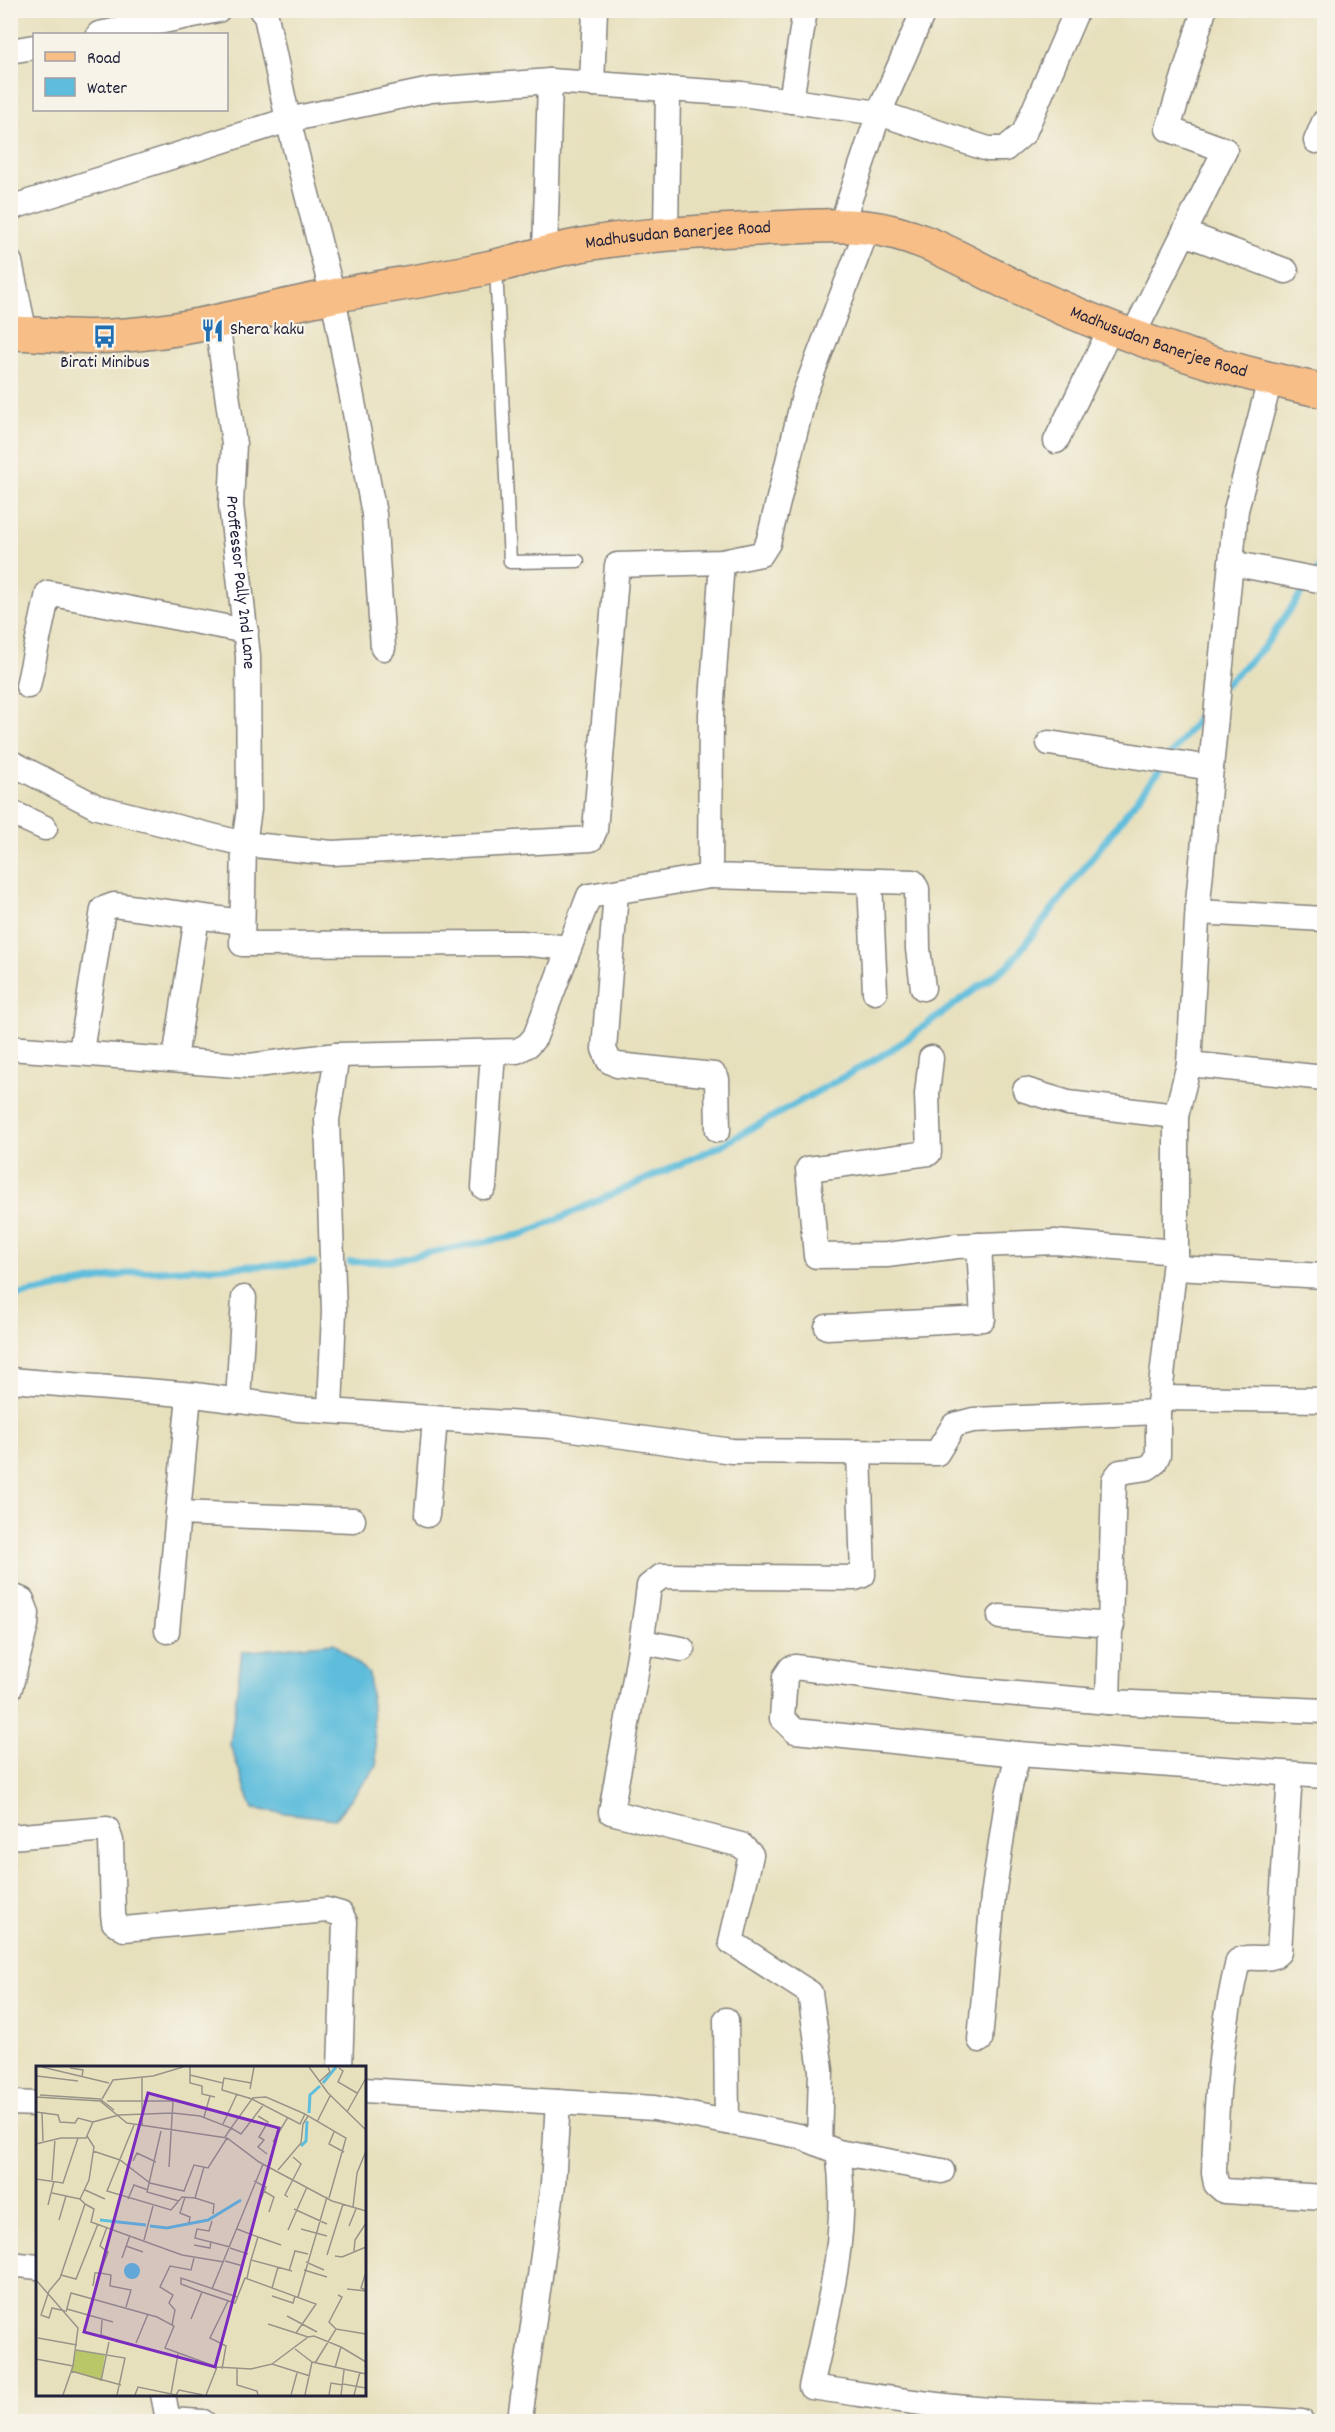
<svg xmlns="http://www.w3.org/2000/svg" width="1335" height="2432" font-family="Dekko,sans-serif">
<style>
.water{fill:#5ebddc;stroke:#40708c;stroke-width:1.5}
.lines{fill:none;stroke-linecap:round;stroke-linejoin:round}
.stream{stroke:#5ebddc;stroke-width:7}
.lane-casing{stroke:#84817c;stroke-width:15}
.street-casing{stroke:#84817c;stroke-width:27}
.primary-casing{stroke:#84817c;stroke-width:36}
.lane{stroke:#fff;stroke-width:12}
.street{stroke:#fff;stroke-width:24}
.primary{stroke:#f7be87;stroke-width:33}
.labels{text-anchor:middle;dominant-baseline:central;stroke-width:4.5;stroke-linejoin:round;paint-order:stroke}
.street-label{font-size:18px;fill:#22223b;stroke:#f7f3e8}
.poi-label{font-size:18px;fill:#22223b;stroke:#f7f3e8;text-anchor:start}
.inset-river{fill:none;stroke:#5ebddc;stroke-width:3}
.inset-road{fill:none;stroke:#989489;stroke-width:1.5}
.view{fill:#7b2cbf;fill-opacity:0.15;stroke:#7b2cbf;stroke-width:3}
.inset-edge{fill:none;stroke:#22223b;stroke-width:3}
</style>
<rect width="100%" height="100%" fill="#f7f3e8"/>
<filter id="ink" filterUnits="userSpaceOnUse"><feTurbulence type="fractalNoise" baseFrequency=".0167" numOctaves="2"/><feDisplacementMap in="SourceGraphic" scale="12" xChannelSelector="R" yChannelSelector="G"/><feConvolveMatrix kernelMatrix="1 2 1 2 8 2 1 2 1" color-interpolation-filters="sRGB"/></filter>
<filter id="wash" filterUnits="userSpaceOnUse"><feTurbulence type="fractalNoise" baseFrequency=".008" numOctaves="4" result="noise"/><feDisplacementMap in="SourceGraphic" scale="24" xChannelSelector="R" yChannelSelector="G"/><feGaussianBlur stdDeviation="1.35" result="paint"/><feColorMatrix in="noise" values="0 0 0 0 0 0 0 0 0 0 0 0 0 0 0 0 0 1.4 0 .05"/><feComposite in="paint" operator="in"/></filter>
<g filter="url(#wash)">
<rect width="100%" height="100%" fill="#e7e0bd"/>
<!-- water -->
<path class="water" d="M334,1643L369,1674L377,1766L335,1819L253,1809L230,1745L242,1652Z"/>
<g class="lines">
<!-- stream -->
<path class="stream" d="M1315,575L1324,561
M1226,684L1264,647L1308,584
M1169,757L1209,704
M350,1262L391,1261L524,1234L720,1146L890,1051L1010,964L1163,766
M10,1297L136,1272L314,1263"/>
</g>
</g>
<g filter="url(#ink)">
<g class="lines">
<defs>
<path id="lane" d="M496,267L510,562L578,561"/>
<g id="street">
<path d="M261,10L266,16L288,120L333,296L374,514L383,648"/>
<path d="M924,10L879,113L988,149H1005L1024,133L1077,10"/>
<path d="M1204,10L1168,129L1225,150L1184,233L1286,271"/>
<path d="M99,34L218,10"/>
<path d="M10,51L34,47"/>
<path d="M592,84L595,10"/>
<path d="M791,101L805,10"/>
<path d="M1316,141L1324,122"/>
<path d="M10,208L288,120L431,90L550,81L742,94L879,113L841,225"/>
<path d="M666,234L668,89"/>
<path d="M545,252L550,81"/>
<path d="M10,262L25,334"/>
<path id="s1" d="M217,322L234,444L231,505L248,656L249,809L244,844L242,944L522,943L569,948"/>
<path d="M1133,335L1184,233"/>
<path d="M1056,441L1112,326"/>
<path d="M722,562L711,714L710,876L913,882L917,889L918,949L923,988"/>
<path d="M1231,563L1324,581"/>
<path d="M28,686L48,593L246,631"/>
<path d="M1049,743L1211,768"/>
<path d="M10,762L97,807L244,844L332,853L591,839L595,830L617,565L722,562L761,554L768,543L805,392L868,227"/>
<path d="M10,812L45,828"/>
<path d="M870,881L875,992"/>
<path d="M616,892L604,1049L609,1061L617,1065L714,1075L717,1079L718,1130"/>
<path d="M1198,912L1324,919"/>
<path d="M10,1048L249,1066L337,1055L517,1051L528,1045L535,1037L589,896L710,876"/>
<path d="M81,1052L103,909L114,905L242,922"/>
<path d="M931,1058L927,1094L929,1153L808,1169L816,1256L887,1255L957,1246L1055,1242L1176,1252"/>
<path d="M175,1059L197,917"/>
<path d="M1189,1064L1324,1078"/>
<path d="M1025,1090L1068,1103L1176,1116"/>
<path d="M484,1187L493,1052"/>
<path d="M1175,1268L1324,1276"/>
<path d="M827,1327L983,1319L979,1245"/>
<path d="M10,1380L195,1395L299,1409L551,1426L732,1451L937,1453L954,1425L973,1420L1158,1412"/>
<path d="M1161,1398L1324,1400"/>
<path d="M238,1401L244,1298"/>
<path d="M330,1410L334,1311L327,1120L337,1055"/>
<path d="M179,1513L353,1520"/>
<path d="M427,1515L435,1419"/>
<path d="M10,1595L22,1600L27,1613L26,1625L10,1688"/>
<path d="M1000,1617L1112,1625"/>
<path d="M167,1631L189,1395"/>
<path d="M642,1642L682,1649"/>
<path d="M1108,1702L1114,1480L1120,1472L1147,1468L1154,1463L1158,1455V1412L1176,1252V1116L1189,1064L1198,902L1236,510L1270,380"/>
<path d="M1018,1754L795,1731L782,1718L785,1677L791,1668L795,1667L960,1689L1108,1702L1324,1711"/>
<path d="M1290,1774L1279,1952C1269,1964 1251,1953 1238,1961C1221,2033 1216,2099 1214,2173L1216,2184L1224,2191L1324,2197"/>
<path d="M10,1837L107,1829L111,1841L113,1914L114,1922L124,1929L327,1910L341,1914L345,1922L340,2068"/>
<path d="M726,2020L727,2122"/>
<path d="M980,2040L993,1896L1008,1795L1018,1754L1324,1776"/>
<path d="M364,2090L654,2108L799,2136L838,2152C850,2231 828,2310 811,2387C876,2396 941,2408 1006,2411C1105,2416 1203,2415 1302,2422"/>
<path d="M10,2103L38,2104"/>
<path d="M819,2144L821,2070L810,1993L731,1942L751,1855L741,1845L611,1812C624,1737 640,1662 649,1586L662,1576L855,1578L863,1575L859,1452"/>
<path d="M838,2152L942,2171"/>
<path d="M10,2264L38,2267"/>
<path d="M163,2394L168,2420L203,2422"/>
<path d="M521,2411L553,2184L558,2102"/>
</g>
<g id="primary">
<path id="s2" d="M10,333C49,334 87,339 126,335C197,330 264,309 333,296C385,286 436,279 487,268C523,260 557,248 593,243C647,234 702,232 756,229C792,227 829,224 865,227C925,233 974,268 1028,293C1123,336 1223,371 1324,391"/>
</g>
</defs>
<!-- lane casing -->
<use href="#lane" class="lane-casing"/>
<!-- street casing -->
<use href="#street" class="street-casing"/>
<!-- primary casing -->
<use href="#primary" class="primary-casing"/>
<!-- lane -->
<use href="#lane" class="lane"/>
<!-- street -->
<use href="#street" class="street"/>
<!-- primary -->
<use href="#primary" class="primary"/>
</g>
</g>
<!-- icons -->
<defs>
<symbol id="restaurant-bare" viewBox="-9 -9 18 18"><path d="M-5-6h1v4h1v-4h1v4h1v-4h1v5L-1.5 .5V6h-2V.5L-5-1ZM5-6V6H3V1.5H1.5Q1.5-4 5-6Z" fill="#1f6fb2" stroke="#f7f3e8" stroke-width="2.5" paint-order="stroke"/></symbol>
<symbol id="bus-bare" viewBox="-9 -9 18 18"><path d="M-5-6H5V4H4V6H2V4H-2V6H-4V4H-5ZM-3.5-4V0h7V-4ZM-3.5 1.2v1.5H-2V1.2ZM2 1.2v1.5H3.5V1.2Z" fill="#1f6fb2" stroke="#f7f3e8" stroke-width="2.5" paint-order="stroke"/></symbol>
</defs>
<g fill-rule="evenodd">
<use href="#restaurant-bare" x="196" y="314" width="33" height="33"/>
<use href="#bus-bare" x="88" y="320" width="33" height="33"/>
</g>
<g class="labels">
<!-- street labels -->
<g class="street-label">
<text stroke="none"><textPath href="#s2" startOffset="678">Madhusudan Banerjee Road</textPath></text>
<text stroke="none"><textPath href="#s2" startOffset="1182">Madhusudan Banerjee Road</textPath></text>
<text stroke="none"><textPath href="#s1" startOffset="262">Proffessor Pally 2nd Lane</textPath></text>
</g>
<!-- poi labels -->
<g class="poi-label">
<text x="230" y="330">Shera kaku</text>
<text x="105" y="363" text-anchor="middle">Birati Minibus</text>
</g>
</g>
<!-- overview -->
<g transform="translate(36 2066)">
<rect width="330" height="330" fill="#e7e0bd"/>
<path d="M40,284L69,289L65,315L35,305Z" fill="#bac769"/>
<path d="M88 205a8 8 0 1 1 16 0a8 8 0 1 1-16 0Z" fill="#5ebddc"/>
<path class="inset-river" d="M287,17L300,1M273,47L274,29L284,20M265,80L270,75L271,55M64,154L110,159M114,160L131,162L172,154L205,134"/>
<path class="inset-road" d="M6,1L73,17M154,1V17L166,20V28L179,31M273,1L292,27L330,64M34,2L47,4L46,11M303,2L307,5L302,16L321,27M154,9L187,17L186,24L216,33L195,62L205,68L228,38M1,10L42,15M283,16L294,6L292,1M187,17L188,12L215,17M214,23L218,1M4,29L64,33L78,44M0,31L64,35L91,57L191,72L223,96L296,135L330,145M216,32L230,31L269,48M66,33L77,14L117,10L147,1M216,33L264,58L269,48L310,72L293,132M71,35H137L133,101M0,46L22,49L24,56L39,57L42,52L57,56M311,46L330,12M6,47L7,75M222,50L232,56L223,71L228,74L222,81L231,88M168,51L174,30M281,56L294,30M187,58L201,28M98,59L71,125L135,144L146,131L159,132M106,60V12M125,65L111,126L143,135M298,66L293,78L308,86M237,76L252,51M0,78L25,72H50L57,56L83,49L137,47L164,50L195,62L189,71M57,85L84,94L114,117L148,125L158,99L172,102L191,72M97,95L101,87L120,96M168,101L159,132L178,138L177,148M242,104L265,77L267,58L272,50M0,113L27,117L42,72M16,114L19,73M218,115L230,121L225,133M49,124L69,133M228,125L238,131L233,146M16,127L44,133M149,131L144,147L154,151L153,157M252,131L249,129L265,98L257,91M92,133L98,119L112,124M49,138L58,143L55,156L146,189L188,196M12,139L18,115M317,141L321,107L330,85M258,143L291,158M23,154L30,130M176,155L173,165L161,163L159,172L194,181M313,160L320,143M71,161L64,180L72,186L64,207L75,209L74,220L95,224L90,241M201,163L222,171L215,194M265,163L291,170M252,164L271,121M222,171L245,179M108,174L117,140M158,179L174,182L175,175M90,180L107,186M194,182L212,188M318,185L319,174L330,157M291,189L307,138M299,190L306,191L330,181M86,192L94,169M189,195L207,200M270,196L288,204M268,204L291,211M253,205L259,185L272,188M330,206L325,222L330,224M25,209L40,213L62,158M211,212L215,194L256,205M0,214L42,262L37,300L27,329M57,220L59,207H64M236,222L242,201M176,223L227,98M311,223L330,225M166,226L145,218V212L201,231M236,230L257,237L259,230M262,231L291,131M31,243L77,256M29,245L16,242L13,252L5,249L13,225L24,212L49,138L44,133L53,114L58,81L51,70M30,246L35,227L121,251L138,260L129,282L181,301M251,250L281,266M155,253L166,226L199,237L209,212L280,238L260,267L272,271L236,298M66,254L65,269L84,275M232,258L260,267M136,259L139,244L133,237L137,229L124,221L134,200L155,204L158,192M300,263L293,256L306,231L302,229M272,271L278,270L305,281M2,272L41,279M100,277L112,248M259,283L276,296M40,284L89,292L81,329M0,293L37,300M279,297L300,263L330,268M299,302L305,281L330,296M186,303L190,280L174,272L192,235M201,303V319L221,325L222,329M35,305L85,319M65,315L73,276M307,318L330,322M135,328L142,288M99,329L102,321L140,329L143,324L167,329M170,329L181,301L215,303L236,298L274,310M255,329L261,307M269,329L276,296L330,308M293,329L295,317L307,319M305,329L308,304M318,329L324,306"/>
<path class="view" d="M112,27L243,62L179,301L48,266Z"/>
<rect width="330" height="330" class="inset-edge"/>
</g>
<!-- margin -->
<rect width="1335" height="2432" fill="none" stroke="#f7f3e8" stroke-width="36"/>
<!-- legend -->
<rect x="33" y="33" width="195" height="78" fill="#f7f3e8" stroke="#a29fa3" stroke-width="1.5"/>
<rect x="45" y="52" width="30" height="9" fill="#f7be87" stroke="#a29fa3" stroke-width="1.5"/>
<text x="87" y="63" font-size="18" fill="#22223b">Road</text>
<rect x="45" y="78" width="30" height="18" fill="#5ebddc" stroke="#a29fa3" stroke-width="1.5"/>
<text x="87" y="93" font-size="18" fill="#22223b">Water</text>
</svg>
